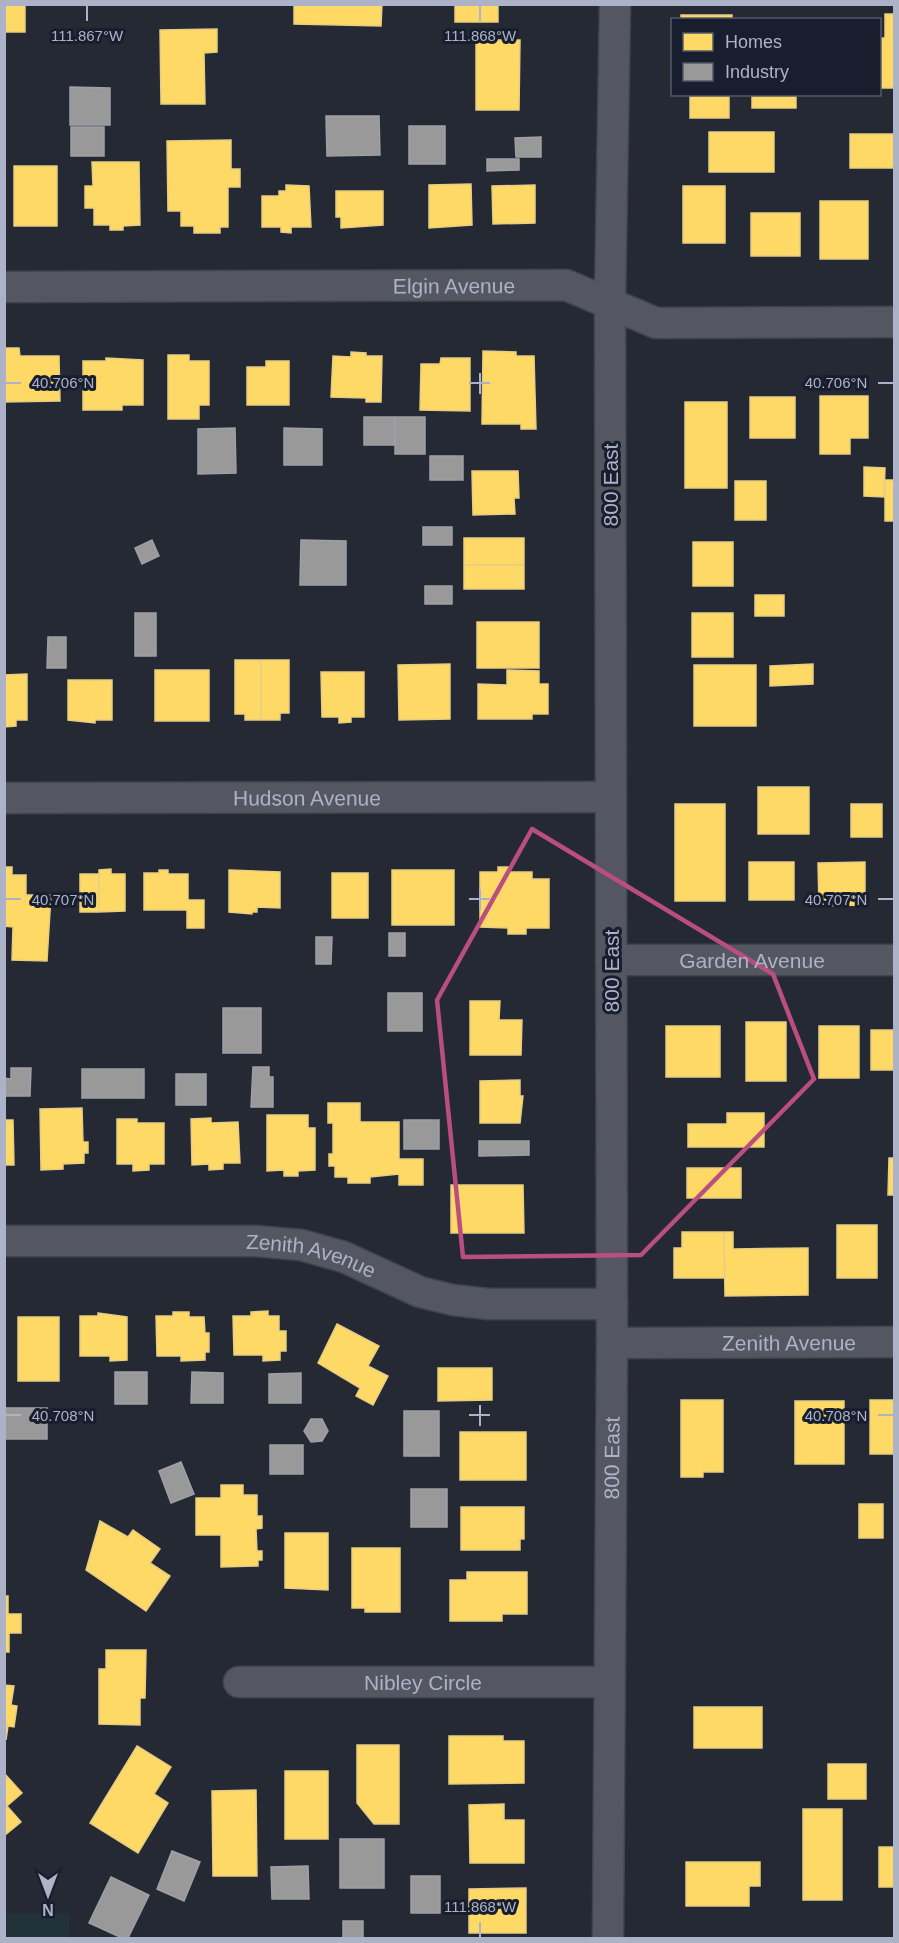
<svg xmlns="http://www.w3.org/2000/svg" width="899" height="1943" font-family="Helvetica,sans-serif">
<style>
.green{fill:#213339}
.homes{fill:#ffd966;stroke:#e6cd83;stroke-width:1.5}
.industry{fill:#999;stroke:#9fa0a7;stroke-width:1.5}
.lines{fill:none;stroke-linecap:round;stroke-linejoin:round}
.street-casing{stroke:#40444c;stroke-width:33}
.street{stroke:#545762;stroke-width:30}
.marked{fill:none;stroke:#ba4e81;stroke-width:4.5;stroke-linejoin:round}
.ticks{fill:none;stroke:#acb2c7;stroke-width:2}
.labels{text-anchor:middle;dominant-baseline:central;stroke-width:6;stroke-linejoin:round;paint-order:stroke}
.street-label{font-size:21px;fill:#acb2c7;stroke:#181e2e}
.ticks-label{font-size:15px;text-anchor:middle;fill:#acb2c7;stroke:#181e2e;stroke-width:6;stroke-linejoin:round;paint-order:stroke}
</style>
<rect width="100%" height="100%" fill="#242933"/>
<!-- green -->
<path class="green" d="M4,1914H69L70,1938H5Z"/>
<!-- homes -->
<path class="homes" d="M4,4H25V32H4Z
M294,4H382L381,26L294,24Z
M455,4H498V22H455Z
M885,14H894V88H880V38H885Z
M681,15H732V20H681Z
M217,29V52L204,53L205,104H161L160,30Z
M476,40H520L519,110H476Z
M690,94H729V118H690Z
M752,94H796V108H752Z
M709,132H774V172H709Z
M850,134H894V168H850Z
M231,140V169H240V187H228V227H220V233H194V226H181V211H168L167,141Z
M92,162H139L140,225L123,226V230H110V225H94V208H85V186H93Z
M14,166H57V226H14Z
M471,184L472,225L429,228V185Z
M286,185L309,186L311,227H291V233L281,232V227H262V196H279V191H286Z
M535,185V223L493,224L492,186Z
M683,186H725V243H683Z
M336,191H383V225L341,228V217H336Z
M820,201H868V259H820Z
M751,213H800V256H751Z
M4,348H19L20,356H59L60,401L4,402Z
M483,351L516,352V356H534L536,429H521V424H482Z
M351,352L366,353V356H382L381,402H366V398L331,397L333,356L351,357Z
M168,355H189V361H209V405H199V419H168Z
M106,358L143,360V405H122V410H83V361H106Z
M441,358H470V411L420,410L421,364H440Z
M266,361H289V405H247V367H266Z
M820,396H868V438H850V454H820Z
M750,397H795V438H750Z
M685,402H727V488H685Z
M864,467L885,468L884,497L864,496Z
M472,471H518L519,498H514L515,514L473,515Z
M885,480H894V521H885Z
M735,481H766V520H735Z
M464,538H524V565H464Z
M693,542H733V586H693Z
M464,565H524V589H464Z
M755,595H784V616H755Z
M692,613H733V657H692Z
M477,622H539V668H477Z
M235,660H261V720H245V714H235Z
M261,660H289V713H280V720H261Z
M450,664V719L399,720L398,665Z
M813,664V684L770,686V666Z
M694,665H756V726H694Z
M155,670H209V721H155Z
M507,670L539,671V684H548V714H532V719H478V684L507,685Z
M321,672H364V717H351V722L339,723V717H322Z
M27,674V720H16V726L4,727V675Z
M68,680H112V720H95V723L68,720Z
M758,787H809V834H758Z
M675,804H725V901H675Z
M851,804H882V837H851Z
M749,862H794V900H749Z
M865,862V905L819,906L818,863Z
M4,867H12V875H26V895H51L47,961L12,960L13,927L4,926Z
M498,867H510V872H532V879H549V928H526V934H508V928L480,927V872H498Z
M111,869V874H125V911L99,912V870Z
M159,870H168V874H188V900H204V928H187V910H144V873H159Z
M229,870L280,872V908L257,907V912H252V914L229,912Z
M392,870H454V925H392Z
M332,873H368V918H332Z
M80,874H99V912H80Z
M470,1001H500L499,1020H522L521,1055H470Z
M746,1022H786V1081H746Z
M666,1026H720V1077H666Z
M819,1026H859V1078H819Z
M871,1030H894V1070H871Z
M520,1080V1096H523L520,1123H480V1081Z
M328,1103H360V1122H399V1159H423V1185H399V1174L370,1177V1183H348V1177H335V1166H329V1154H333V1123H328Z
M82,1108L83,1142H88V1153H84V1163L63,1164V1169L41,1170L40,1109Z
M727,1113H764V1147H688V1124H727Z
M267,1115H308V1128H315V1170L298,1171V1176H284V1170L267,1171Z
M211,1118V1123L238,1122L240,1163H223V1169L209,1170V1164L192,1165L191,1119Z
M117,1119H137V1123H164V1164H149V1170L133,1171V1164H117Z
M4,1120H13L14,1165H4Z
M889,1158H894V1195H888Z
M687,1168H741V1198H687Z
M451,1185H523L524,1233H451Z
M837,1225H877V1278H837Z
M682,1232H724L725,1278H674V1248H682Z
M724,1232H733V1249L808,1248V1295L725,1296Z
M268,1311V1316H279V1331H286V1351H280V1360L263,1361V1355H234L233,1316H251V1312Z
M173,1312H189V1317H204L205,1333H209V1352H205V1360L181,1361V1356H157L156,1316H173Z
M98,1313L127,1317V1360L110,1361V1356H80V1316H98Z
M18,1317H59V1381H18Z
M337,1324L379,1346L368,1366L388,1376L373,1405L356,1396L360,1388L318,1363Z
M438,1368H492V1400L438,1401Z
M681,1400H723V1472H703V1477H681Z
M870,1400H894V1454H870Z
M795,1401H844V1464H795Z
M460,1432H526V1480H460Z
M221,1485H243V1495H257V1516H262V1528L256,1529L257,1551H262V1560H258V1566L221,1567V1535H196V1498H221Z
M859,1504H883V1538H859Z
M461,1507H524V1539H520V1550H461Z
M100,1521L128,1537L133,1530L160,1549L150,1563L170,1576L146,1611L86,1570Z
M285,1533H328V1590L285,1588Z
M352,1548H400V1612H365V1608H352Z
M467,1572H527V1614H502V1621H450V1580H467Z
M4,1596H8V1614H21V1633H9V1652H4Z
M106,1650H146L145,1698H140V1725L99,1724V1669H106Z
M4,1685L14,1686L11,1705L17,1706L14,1727L8,1726L6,1740Z
M694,1707H762V1748H694Z
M449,1736H503V1741H524V1783L449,1784Z
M357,1745H399V1824H374L357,1803Z
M137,1746L171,1767L154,1794L168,1803L138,1853L90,1823Z
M828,1764H866V1799H828Z
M285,1771H328V1839H285Z
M4,1773L22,1793L7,1806L21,1822L4,1836Z
M256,1790L257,1876H213L212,1791Z
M504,1804V1820H524V1863H470L469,1805Z
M803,1809H842V1900H803Z
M879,1847H894V1887H879Z
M686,1862H760V1886H749V1906H686Z
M526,1888V1933H469V1889Z"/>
<!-- industry -->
<path class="industry" d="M70,87L110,88V125H70Z
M326,116H379L380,155L327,156Z
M409,126H445V164H409Z
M71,127H104V156H71Z
M541,137V157H516L515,138Z
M487,159H519V170L487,171Z
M364,417H394V445H364Z
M395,417H425V454H395Z
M235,428L236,473L198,474V429Z
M284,428L322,429V465H284Z
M430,456H463V480H430Z
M423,527H452V545H423Z
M152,540L159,556L142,564L135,548Z
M301,540L346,541V585H300Z
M425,586H452V604H425Z
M135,613H156V656H135Z
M48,637H66V668H47Z
M389,933H405V956H389Z
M316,937H332L331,964H316Z
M388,993H422V1031H388Z
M223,1008H261V1053H223Z
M253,1067H269V1077H273V1107H251Z
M11,1068H31L30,1096H4V1078L11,1079Z
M82,1069H144V1098H82Z
M176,1074H206V1105H176Z
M404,1120H439V1149H404Z
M479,1141H529V1155L479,1156Z
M115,1372H147V1404H115Z
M192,1372L223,1373V1403H191Z
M301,1373V1403H269V1374Z
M4,1408H47V1439H4Z
M404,1411H439V1456H404Z
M311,1419H322L328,1431L322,1441L311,1442L304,1431Z
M270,1445H303V1474H270Z
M181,1462L194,1494L171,1503L159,1471Z
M411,1489H447V1527H411Z
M340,1839H384V1888H340Z
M172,1851L200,1862L184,1901L157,1889Z
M308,1866L309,1899H272L271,1867Z
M411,1876H440V1913H411Z
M111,1877L149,1895L128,1938H122L89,1923Z
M343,1921H363V1938H343Z"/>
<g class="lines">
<defs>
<g id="street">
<path id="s1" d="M4,287L566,285L656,323L894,322"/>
<path id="s2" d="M4,798L610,797"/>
<path id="s3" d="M611,960H894"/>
<path id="s4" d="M4,1241H255L301,1245L344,1257L420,1292L453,1300L488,1304H612"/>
<path id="s5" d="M612,1343L894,1342"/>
<path id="s6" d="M239,1682H608"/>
<path id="s7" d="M608,1938L612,1343L610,303L615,4"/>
</g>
</defs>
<!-- street casing -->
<use href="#street" class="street-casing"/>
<!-- street -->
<use href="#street" class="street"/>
</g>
<!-- marked area -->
<path class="marked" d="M532,829L773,974L814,1079L641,1255L463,1257L437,1000Z"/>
<!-- ticks -->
<path class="ticks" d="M87,6V21M480,6V21M480,373V394M6,383H21M469,383H490M878,383H893M480,889V910M6,899H21M469,899H490M878,899H893M480,1405V1426M6,1415H21M469,1415H490M878,1415H893M480,1922V1937"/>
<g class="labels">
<!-- street labels -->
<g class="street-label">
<text stroke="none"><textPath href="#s1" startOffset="450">Elgin Avenue</textPath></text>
<text transform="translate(610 485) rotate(-90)">800 East</text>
<text stroke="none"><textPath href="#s2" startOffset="303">Hudson Avenue</textPath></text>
<text stroke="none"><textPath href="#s3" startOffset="141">Garden Avenue</textPath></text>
<text transform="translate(611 971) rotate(-90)">800 East</text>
<text stroke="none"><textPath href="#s4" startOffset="309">Zenith Avenue</textPath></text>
<text stroke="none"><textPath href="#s5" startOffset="177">Zenith Avenue</textPath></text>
<text stroke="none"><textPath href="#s7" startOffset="480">800 East</textPath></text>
<text stroke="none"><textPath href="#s6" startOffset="184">Nibley Circle</textPath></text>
</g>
</g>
<g class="ticks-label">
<text x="87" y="41">111.867°W</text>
<text x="480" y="41">111.868°W</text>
<text x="836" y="388">40.706°N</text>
<text x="63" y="388">40.706°N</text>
<text x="63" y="905">40.707°N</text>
<text x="836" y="905">40.707°N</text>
<text x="63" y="1421">40.708°N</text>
<text x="836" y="1421">40.708°N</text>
<text x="480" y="1912">111.868°W</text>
</g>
<!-- border -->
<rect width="899" height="1943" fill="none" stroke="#acb2c7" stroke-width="12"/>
<!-- legend -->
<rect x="671" y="18" width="210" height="78" fill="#181e2e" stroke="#53596b" stroke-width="1.5"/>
<rect x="683" y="33" width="30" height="18" fill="#ffd966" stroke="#53596b" stroke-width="1.5"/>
<text x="725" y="48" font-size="18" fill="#acb2c7">Homes</text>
<rect x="683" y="63" width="30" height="18" fill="#999999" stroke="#53596b" stroke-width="1.5"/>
<text x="725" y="78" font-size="18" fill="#acb2c7">Industry</text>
<!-- north arrow -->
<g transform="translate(48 1895) rotate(180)" stroke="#181e2e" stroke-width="4.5" paint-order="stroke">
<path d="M0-4.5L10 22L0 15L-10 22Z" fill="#acb2c7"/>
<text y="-9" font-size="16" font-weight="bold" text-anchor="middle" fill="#acb2c7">N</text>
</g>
</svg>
